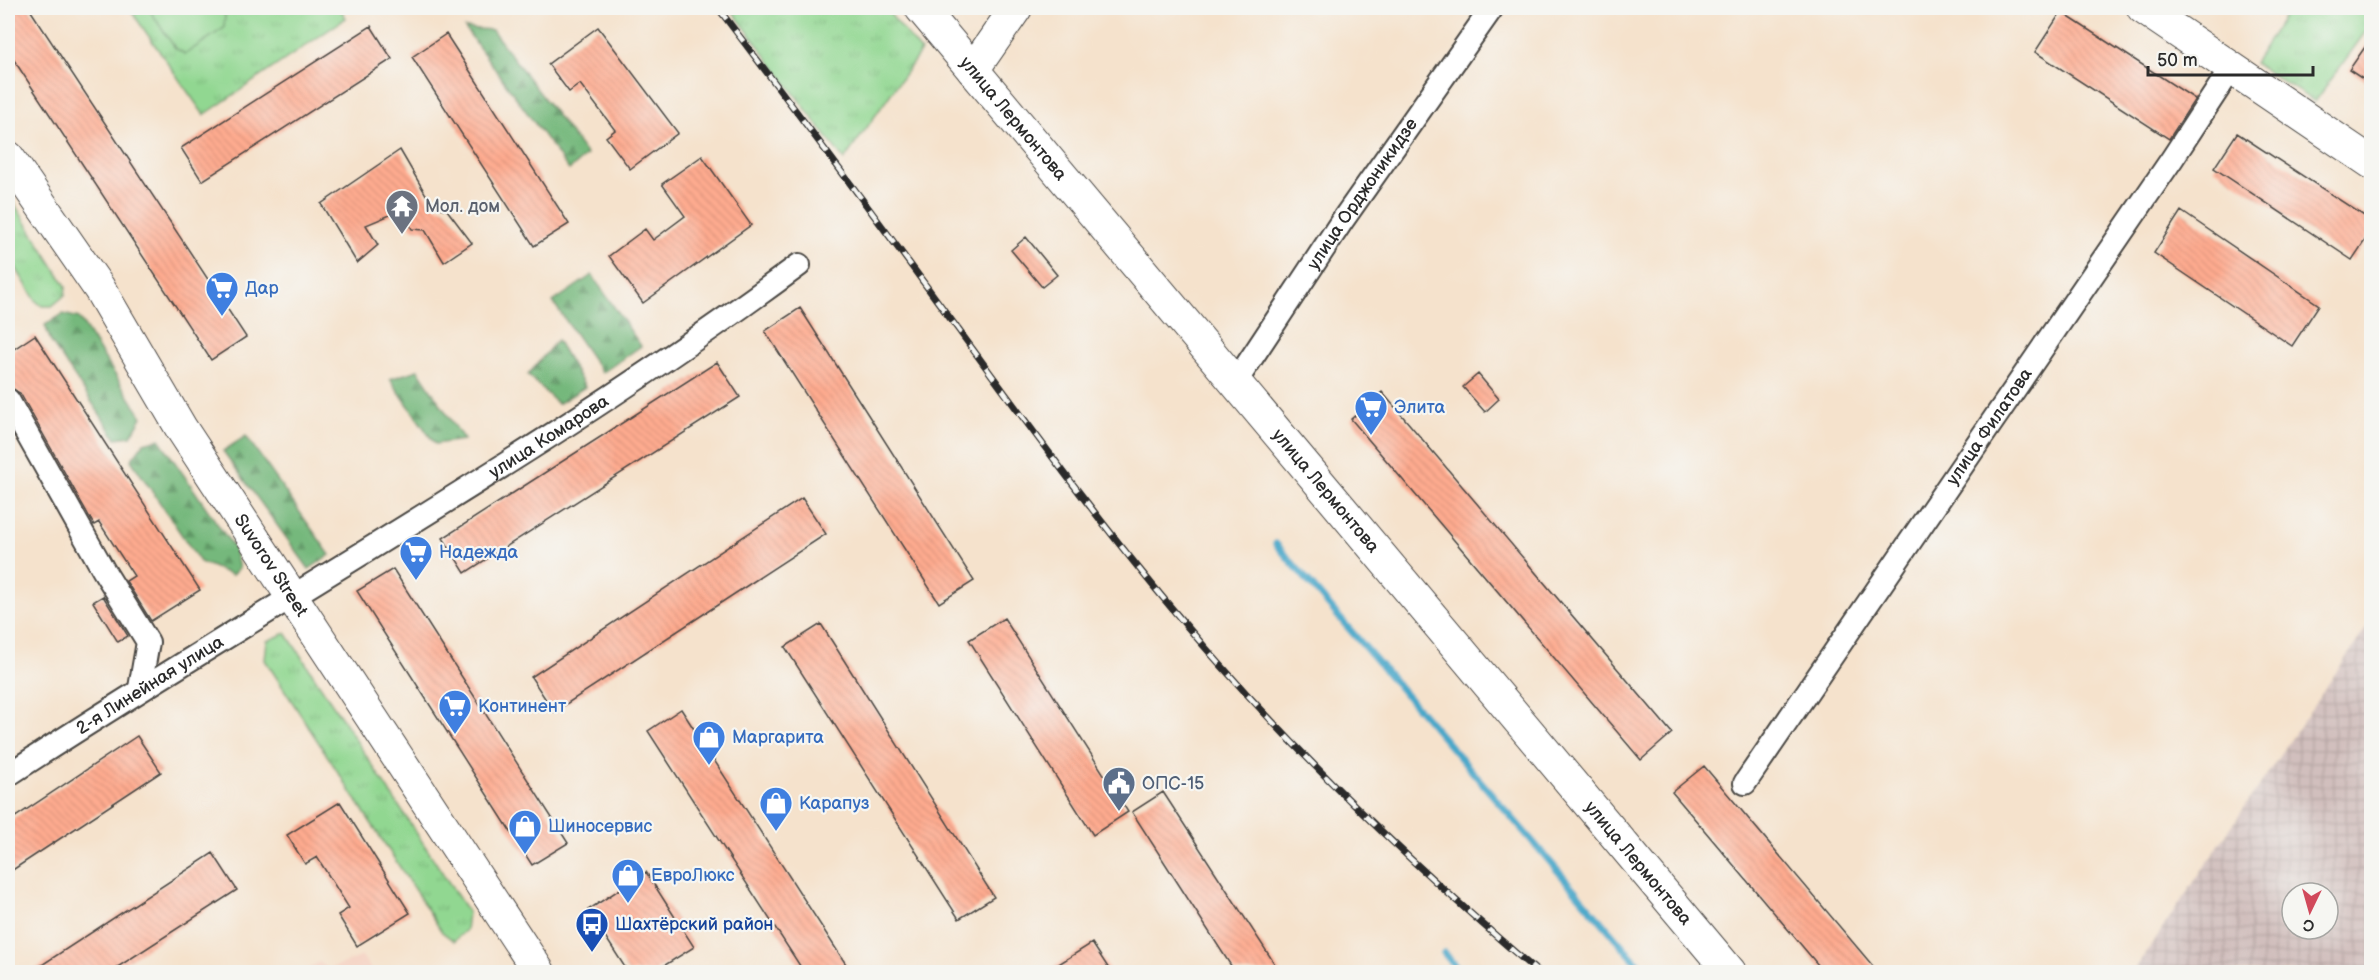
<svg xmlns="http://www.w3.org/2000/svg" width="2379" height="980" font-family="'Balsamiq Sans',sans-serif">
<style>
.built{fill:#f5d2c2}
.industrial{fill:url(#industrial-grid);fill-rule:evenodd}
.grass{fill:url(#grass-tufts);stroke:#5e815e;stroke-width:1.5}
.forest{fill:url(#forest-firs);stroke:#507253;stroke-width:1.5}
.garden{fill:#91d791;stroke:#5e815e;stroke-width:1.5}
.lines{fill:none;stroke-linecap:round;stroke-linejoin:round}
.stream{stroke:#4aa7c9;stroke-width:7}
.building{fill:url(#building-back-hatch)}
.street-casing{stroke:#494643;stroke-width:26}
.secondary-casing{stroke:#494643;stroke-width:34}
.street{stroke:#fff;stroke-width:22}
.secondary{stroke:#fff;stroke-width:32}
.rail-casing{stroke:#2b2b2b;stroke-width:7}
.rail{stroke:#f6f6f2;stroke-width:4.5;stroke-dasharray:14;stroke-linecap:butt}
.labels{text-anchor:middle;dominant-baseline:central;stroke-width:4.5;stroke-linejoin:round;paint-order:stroke}
.street-label{font-size:18px;fill:#2b2b2b;stroke:#f6f6f2}
.worship-label{font-size:18px;fill:#5b616d;stroke:#f6f6f2;text-anchor:start}
.shop-label{font-size:18px;fill:#366cbe;stroke:#f6f6f2;text-anchor:start}
.service-label{font-size:18px;fill:#4e5e75;stroke:#f6f6f2;text-anchor:start}
.transit-label{font-size:18px;fill:#164399;stroke:#f6f6f2;text-anchor:start}
</style>
<defs>
<pattern id="industrial-grid" width="8" height="8" patternUnits="userSpaceOnUse" patternTransform="scale(1.5)"><rect width="8" height="8" fill="#d1bfbd"/><path d="M0 4h8M4 0v8" fill="none" stroke="#b4a4a3"/></pattern>
<pattern id="grass-tufts" width="24" height="20" patternUnits="userSpaceOnUse" patternTransform="scale(1.5)"><rect width="24" height="20" fill="#91d791"/><path d="M3 7l-1-3M5 7V3M7 7l1-3M15 17l-1-3M17 17v-4M19 17l1-3" fill="none" stroke="#7db97d"/></pattern>
<pattern id="forest-firs" width="22" height="20" patternUnits="userSpaceOnUse" patternTransform="scale(1.5)"><rect width="22" height="20" fill="#74b87b"/><path d="M5 1l3.5 6h-7zM16 11l3.5 6h-7z" fill="#5f9665"/></pattern>
<pattern id="building-back-hatch" width="6" height="6" patternUnits="userSpaceOnUse" patternTransform="scale(1.5)"><rect width="6" height="6" fill="#feab8f"/><path d="M-1 5l2 2M0 0l6 6M5-1l2 2" fill="none" stroke="#da937c"/></pattern>
</defs>
<rect width="100%" height="100%" fill="#f6f6f2"/>
<filter id="ink" filterUnits="userSpaceOnUse"><feTurbulence type="fractalNoise" baseFrequency=".0167" numOctaves="2"/><feDisplacementMap in="SourceGraphic" scale="12" xChannelSelector="R" yChannelSelector="G"/><feConvolveMatrix kernelMatrix="1 2 1 2 8 2 1 2 1" color-interpolation-filters="sRGB"/></filter>
<filter id="wash" filterUnits="userSpaceOnUse"><feTurbulence type="fractalNoise" baseFrequency=".008" numOctaves="4" result="noise"/><feDisplacementMap in="SourceGraphic" scale="24" xChannelSelector="R" yChannelSelector="G"/><feGaussianBlur stdDeviation="1.35" result="paint"/><feColorMatrix in="noise" values="0 0 0 0 0 0 0 0 0 0 0 0 0 0 0 0 0 1.4 0 .05"/><feComposite in="paint" operator="in"/></filter>
<g filter="url(#wash)">
<rect width="100%" height="100%" fill="#f5e2cc"/>
<!-- built -->
<path class="built" d="M362,956L373,972H304L319,962L329,969Z"/>
<!-- industrial -->
<path class="industrial" d="M2371,621V972H2133ZM2292,893H2328V929H2292Z"/>
<!-- grass -->
<path class="grass" d="M129,8H340L346,18L204,115Z
M730,8H885L921,51L844,160Z
M2289,8H2371V24L2315,102L2254,63Z
M8,194L66,286L65,295L52,306H42L36,301L8,255Z
M286,633L468,912L466,930L454,941L442,932L265,660L267,641Z"/>
<!-- forest -->
<path class="forest" d="M465,28L492,30L587,155L569,170Z
M592,275L641,346L602,373L553,302Z
M63,314L79,318L142,417L131,436L116,438L51,342L45,325Z
M557,340L585,387L558,404L528,375Z
M418,370L464,440L435,444L390,379Z
M246,436L330,555L309,569L223,451Z
M159,439L234,548L239,568L232,575L200,562L131,460L144,443Z"/>
<!-- garden -->
<path class="garden" d="M148,8H220L225,15L224,28L185,54L175,48Z"/>
<g class="lines">
<!-- stream -->
<path class="stream" d="M1276,544L1645,972
M1444,953L1460,972"/>
</g>
<g id="blocks">
<!-- building -->
<path class="building" d="M8,8H29L246,337L211,360L8,51Z
M2061,12L2195,99L2169,139L2035,52Z
M371,26L392,59L202,181L181,148Z
M598,27L678,133L630,169L606,137L615,130L580,84L569,92L548,64Z
M446,34L569,224L534,246L412,57Z
M2372,37V85L2349,70Z
M2237,133L2372,221V230L2352,260L2214,168Z
M400,150L432,205L447,210L472,243L444,262L425,230L412,229L402,210L366,225L378,245L357,263L321,204Z
M702,156L751,225L643,303L609,256L645,229L653,240L685,216L662,184Z
M2181,211L2319,305L2292,346L2154,253Z
M1026,237L1057,275L1042,287L1011,250Z
M800,308L974,581L939,603L765,331Z
M35,335L200,590L151,621L126,581L134,576L99,522L94,525L20,393L8,387V353Z
M717,362L740,397L465,573L443,538Z
M1478,374L1499,399L1485,412L1463,387Z
M1382,392L1672,733L1641,760L1351,419Z
M802,498L826,534L554,712L531,677Z
M393,569L568,843L532,865L357,591Z
M103,596L128,636L118,642L93,602Z
M1004,618L1128,812L1093,835L969,640Z
M821,624L994,897L959,919L785,647Z
M681,709L851,972H804L648,731Z
M137,736L161,772L8,873V822Z
M1704,766L1878,972H1824L1672,792Z
M1163,792L1280,972H1235L1132,812Z
M340,802L410,913L357,946L338,915L349,908L317,857L305,864L287,835Z
M213,853L237,890L110,972H31Z
M646,872L694,947L654,972H628L588,910Z
M1092,943L1111,972H1046Z"/>
</g>
</g>
<g filter="url(#ink)">
<use href="#blocks" fill-opacity="0" stroke="#494643" stroke-width="1.5"/>
<g class="lines">
<defs>
<g id="street">
<path id="s1" d="M1235,383L1342,221L1492,8"/>
<path d="M8,400L104,571L148,642L140,688"/>
<path id="s2" d="M8,775C270,603 547,452 799,265"/>
<path id="s3" d="M1745,783L2172,159L2231,69"/>
</g>
<g id="secondary">
<path id="s4" d="M921,8L1730,972"/>
<path d="M2143,8L2372,163"/>
<path d="M973,70L1016,8"/>
<path id="s5" d="M8,157L99,288L181,428L539,972"/>
</g>
</defs>
<!-- street casing -->
<use href="#street" class="street-casing"/>
<!-- secondary casing -->
<use href="#secondary" class="secondary-casing"/>
<!-- street -->
<use href="#street" class="street"/>
<!-- secondary -->
<use href="#secondary" class="secondary"/>
<defs>
<path id="rail" d="M718,8C798,113 877,219 955,325C1039,440 1123,555 1218,662C1316,773 1425,876 1538,972"/>
</defs>
<!-- rail casing -->
<use href="#rail" class="rail-casing"/>
<!-- rail -->
<use href="#rail" class="rail"/>
</g>
</g>
<!-- icons -->
<defs>
<symbol id="temple-pin" viewBox="-11 -11 22 30"><path d="M0 17L-7.5 6A9.5 9.5 0 1 1 7.5 6Z" fill="#6b7280" stroke="#f6f6f2"/><path d="M0-6L5-2H3V0L6.5 2.5H4V6H1.5V3h-3V6H-4V2.5H-6.5L-3 0V-2H-5Z" fill="#fff"/></symbol>
<symbol id="supermarket-pin" viewBox="-11 -11 22 30"><path d="M0 17L-7.5 6A9.5 9.5 0 1 1 7.5 6Z" fill="#3f7fe0" stroke="#f6f6f2"/><path d="M-6-5.5h2.5l.6 2H6L4.5 2H-2.5L-4.4-4H-6ZM-1.5 3.2a1.3 1.3 0 1 0 .1 0ZM3 3.2a1.3 1.3 0 1 0 .1 0Z" fill="#fff"/></symbol>
<symbol id="shop-pin" viewBox="-11 -11 22 30"><path d="M0 17L-7.5 6A9.5 9.5 0 1 1 7.5 6Z" fill="#3f7fe0" stroke="#f6f6f2"/><path d="M-5-2.5h2.3a2.7 3.5 0 0 1 5.4 0H5L5.5 6h-11ZM-1.5-2.5h3a1.5 2.3 0 0 0-3 0Z" fill="#fff"/></symbol>
<symbol id="civic-pin" viewBox="-11 -11 22 30"><path d="M0 17L-7.5 6A9.5 9.5 0 1 1 7.5 6Z" fill="#5c6f8a" stroke="#f6f6f2"/><path d="M-.6-6.5H3V-4.5H.6V-3L4-1V1h2V6H-6V1h2V-1L-.6-3ZM-1.2 2.5V6h2.4V2.5Z" fill="#fff"/></symbol>
<symbol id="bus-pin" viewBox="-11 -11 22 30"><path d="M0 17L-7.5 6A9.5 9.5 0 1 1 7.5 6Z" fill="#1a4fb4" stroke="#f6f6f2"/><path d="M-5-6H5V4H4V6H2V4H-2V6H-4V4H-5ZM-3.5-4V0h7V-4ZM-3.5 1.2v1.5H-2V1.2ZM2 1.2v1.5H3.5V1.2Z" fill="#fff"/></symbol>
</defs>
<g fill-rule="evenodd">
<use href="#temple-pin" x="383" y="187" width="38" height="52"/>
<use href="#supermarket-pin" x="203" y="269" width="38" height="52"/>
<use href="#supermarket-pin" x="1352" y="388" width="38" height="52"/>
<use href="#supermarket-pin" x="397" y="533" width="38" height="52"/>
<use href="#supermarket-pin" x="436" y="687" width="38" height="52"/>
<use href="#shop-pin" x="690" y="718" width="38" height="52"/>
<use href="#civic-pin" x="1100" y="764" width="38" height="52"/>
<use href="#shop-pin" x="757" y="784" width="38" height="52"/>
<use href="#shop-pin" x="506" y="807" width="38" height="52"/>
<use href="#shop-pin" x="609" y="856" width="38" height="52"/>
<use href="#bus-pin" x="573" y="905" width="38" height="52"/>
</g>
<g class="labels">
<!-- street labels -->
<g class="street-label">
<text stroke="none"><textPath href="#s4" startOffset="144">улица Лермонтова</textPath></text>
<text stroke="none"><textPath href="#s1" startOffset="228">улица Орджоникидзе</textPath></text>
<text stroke="none"><textPath href="#s3" startOffset="432">улица Филатова</textPath></text>
<text stroke="none"><textPath href="#s2" startOffset="638">улица Комарова</textPath></text>
<text stroke="none"><textPath href="#s4" startOffset="630">улица Лермонтова</textPath></text>
<text stroke="none"><textPath href="#s5" startOffset="486">Suvorov Street</textPath></text>
<text stroke="none"><textPath href="#s2" startOffset="168">2-я Линейная улица</textPath></text>
<text stroke="none"><textPath href="#s4" startOffset="1116">улица Лермонтова</textPath></text>
</g>
<!-- worship labels -->
<g class="worship-label">
<text x="425" y="206">Мол. дом</text>
</g>
<!-- shop labels -->
<g class="shop-label">
<text x="245" y="288">Дар</text>
<text x="1394" y="407">Элита</text>
<text x="439" y="552">Надежда</text>
<text x="478" y="706">Континент</text>
<text x="732" y="737">Маргарита</text>
<text x="799" y="803">Карапуз</text>
<text x="548" y="826">Шиносервис</text>
<text x="651" y="875">ЕвроЛюкс</text>
</g>
<!-- service labels -->
<g class="service-label">
<text x="1142" y="783">ОПС-15</text>
</g>
<!-- transit labels -->
<g class="transit-label">
<text x="615" y="924">Шахтёрский район</text>
</g>
</g>
<!-- margin -->
<rect width="2379" height="980" fill="none" stroke="#f6f6f2" stroke-width="30"/>
<!-- north arrow -->
<g transform="translate(2310 911) rotate(185)"><circle r="28" fill="#f6f6f2" stroke="#a5a5a2" stroke-width="1.5"/>
<path d="M0-4.5L10 22L0 15L-10 22Z" fill="#d1495b"/>
<text y="-9" font-size="16" font-weight="bold" text-anchor="middle" fill="#2b2b2b">С</text>
</g>
<!-- scale -->
<path d="M2148 66v9h165v-9" fill="none" stroke="#2b2b2b" stroke-width="3"/>
<text x="2157" y="66" font-size="18" fill="#2b2b2b" stroke="#f6f6f2" stroke-width="4.5" paint-order="stroke">50 m</text>
</svg>
